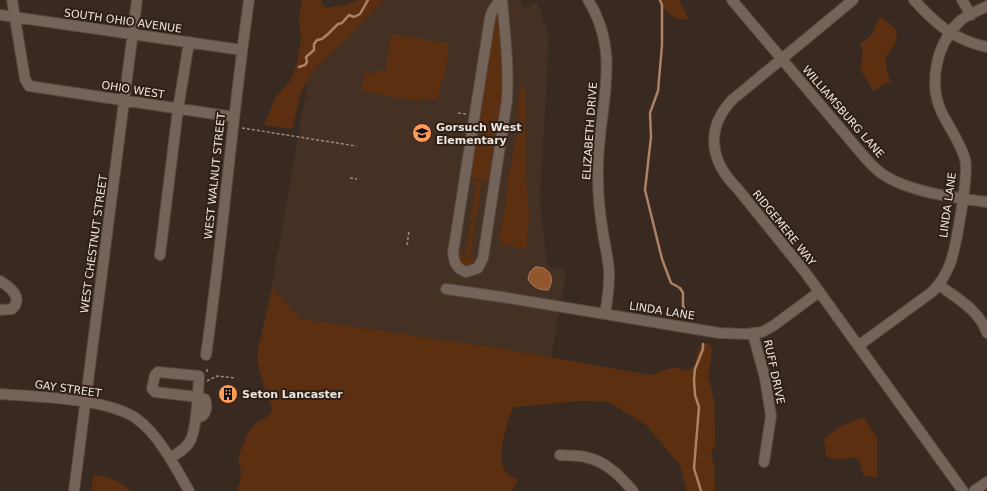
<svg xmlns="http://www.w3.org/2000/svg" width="987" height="491" font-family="'DejaVu Sans',sans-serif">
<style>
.built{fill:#453124}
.green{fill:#5b2f0f}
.water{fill:#91562e;stroke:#ad8163}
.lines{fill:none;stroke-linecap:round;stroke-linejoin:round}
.stream{stroke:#ad8163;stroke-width:2.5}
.minor-casing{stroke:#554941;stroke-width:12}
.path{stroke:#978c84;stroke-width:1.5;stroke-dasharray:3 2;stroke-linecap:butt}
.minor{stroke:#746359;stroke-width:10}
.labels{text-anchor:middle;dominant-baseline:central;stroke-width:4;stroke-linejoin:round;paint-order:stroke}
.street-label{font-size:11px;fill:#ede4de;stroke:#2e2017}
.poi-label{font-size:11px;font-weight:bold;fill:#ede4de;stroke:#2e2017;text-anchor:start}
</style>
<rect width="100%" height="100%" fill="#382a21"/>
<!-- built -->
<path class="built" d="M376,0H520L525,8L537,2L549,37L540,201L547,266L566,269L551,358L512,351L267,314L311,64Z"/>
<!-- green -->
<path class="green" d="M302,0H322L321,3L326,8L344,5L358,0H383L348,37L315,68L301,92L292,129L264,125L275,98L291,80L297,62L301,40L299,20Z
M658,0H679L689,19C674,22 666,11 658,0Z
M498,15L503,65L504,96L491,181L470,178L495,19Z
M881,17L889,23L897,31L895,44L885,58L888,75L891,82L881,86L874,92C869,85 866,77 860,70L863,51L860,44C865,40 871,37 873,32C877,24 874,24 881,17Z
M391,34L449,44L444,79H442L438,100L423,98L419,101L362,91L364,74L366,72L376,74L377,70L385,72Z
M524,87L526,93L525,111V159L529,217L527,247L521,250L508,244L503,245L499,241L501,227L507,198L508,178L519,126L518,106L520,89Z
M469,180L482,182L475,222L470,221L476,186Z
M470,224H475L470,255L458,253L460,249L465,252L466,251Z
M457,255L478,258C478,264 471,267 466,266L460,262Z
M272,288L301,319L521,352L650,375L675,367L686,371C702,364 693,359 699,348C700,346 703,345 705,343L710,345L712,351L708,377L714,399L715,433V445L711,454L714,465L715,491H687L680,465L646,425L609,402L583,401L513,407C507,422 495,459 506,472C509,475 513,477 517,480L515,486L511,491H236L240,483L241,471L238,457L248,433L255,424L268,416L272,411L271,404L267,396L257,361L258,350Z
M864,417L877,438V478L864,476L860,463L854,457L837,460L826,456L824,439L841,426Z
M94,474C109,477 119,481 131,491H91Z"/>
<!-- water -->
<path class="water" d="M535,267C549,266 556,278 548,290C538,290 533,287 528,279L530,272Z"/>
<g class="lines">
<!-- stream -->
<path class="stream" d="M660,0L662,5V45L658,91L650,113L651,137L645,190L662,259L671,283L680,288L683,293V306L688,316
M299,67L305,65L307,62L306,57L314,50V44L317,40L322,39L328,34L338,24L342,23L349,15L354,17L360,14L368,0
M701,491L694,468L699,407L695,395L694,380L695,369L703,349V344"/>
<defs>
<path id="minor" d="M12,0L25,79L29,86L234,117
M501,0C495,5 492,10 490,18L453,253C454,263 457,269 466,272L478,268L483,258L507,100C509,66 505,33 502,0
M588,0C625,58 595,116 598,178C598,197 600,215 603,233C605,248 610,263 609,278C609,290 607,302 605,314
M732,0L856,147C864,156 871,166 881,173C907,192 956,198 987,202
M853,0L732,100C705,129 710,161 737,188L805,272L963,491
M914,0C936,24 954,40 987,47
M962,0L971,15
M0,15L242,50
M160,255L178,109L189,42
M0,281C10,287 24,298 12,309L0,310
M939,285C957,298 980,311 987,333
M446,289L502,297L719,333L746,334L762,332L773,326L819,292
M753,334L765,378L771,416L764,462
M858,346L932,292C940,284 946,274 950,264C956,248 969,174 965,159C960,142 950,129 942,113C928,84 936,46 958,23C965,15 978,11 987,6
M206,355C223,237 232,118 249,0
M0,394C37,397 108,398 137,419C159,435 176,468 189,491
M560,455C568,456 577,455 585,457C606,461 620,476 633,491
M170,458C177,454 184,450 189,443C197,432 198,392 199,376L158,372L155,375L152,389L155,392L198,397L205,399C208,407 206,418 196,417
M74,491L137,0
M974,491L987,482"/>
</defs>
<!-- minor casing -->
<use href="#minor" class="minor-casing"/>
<!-- path -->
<path class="path" d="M458,113L466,114
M242,128L356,146
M350,178L357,179
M407,245L409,231
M207,372V367
M207,381L217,376L235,378"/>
<!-- minor -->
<use href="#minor" class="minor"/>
</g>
<!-- icons -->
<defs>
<symbol id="school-disc" viewBox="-11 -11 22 22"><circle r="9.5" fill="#fe9b58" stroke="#2e2017"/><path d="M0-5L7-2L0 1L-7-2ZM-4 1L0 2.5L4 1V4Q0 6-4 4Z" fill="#111"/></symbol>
<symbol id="building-disc" viewBox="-11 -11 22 22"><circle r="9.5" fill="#fe9b58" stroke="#2e2017"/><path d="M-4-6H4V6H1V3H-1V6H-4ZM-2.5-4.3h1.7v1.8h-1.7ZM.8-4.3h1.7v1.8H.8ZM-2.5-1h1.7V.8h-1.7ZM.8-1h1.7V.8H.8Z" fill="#111"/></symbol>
</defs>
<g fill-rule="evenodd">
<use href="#school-disc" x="411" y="122" width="22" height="22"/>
<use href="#building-disc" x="217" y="383" width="22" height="22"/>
</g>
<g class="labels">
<!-- street labels -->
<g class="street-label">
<text transform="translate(123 21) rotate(8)">SOUTH OHIO AVENUE</text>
<text transform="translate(133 90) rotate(9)">OHIO WEST</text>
<text transform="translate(843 112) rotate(49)">WILLIAMSBURG LANE</text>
<text transform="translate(590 131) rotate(-86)">ELIZABETH DRIVE</text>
<text transform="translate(215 176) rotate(-84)">WEST WALNUT STREET</text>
<text transform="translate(948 205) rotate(-82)">LINDA LANE</text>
<text transform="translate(784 228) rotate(51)">RIDGEMERE WAY</text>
<text transform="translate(94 244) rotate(-82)">WEST CHESTNUT STREET</text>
<text transform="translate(662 311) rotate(9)">LINDA LANE</text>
<text transform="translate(774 372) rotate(78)">RUFF DRIVE</text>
<text transform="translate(68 389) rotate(8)">GAY STREET</text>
</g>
<!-- poi labels -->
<g class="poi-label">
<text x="436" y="127">Gorsuch West<tspan x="436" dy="13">Elementary</tspan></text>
<text x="242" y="394">Seton Lancaster</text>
</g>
</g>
</svg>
